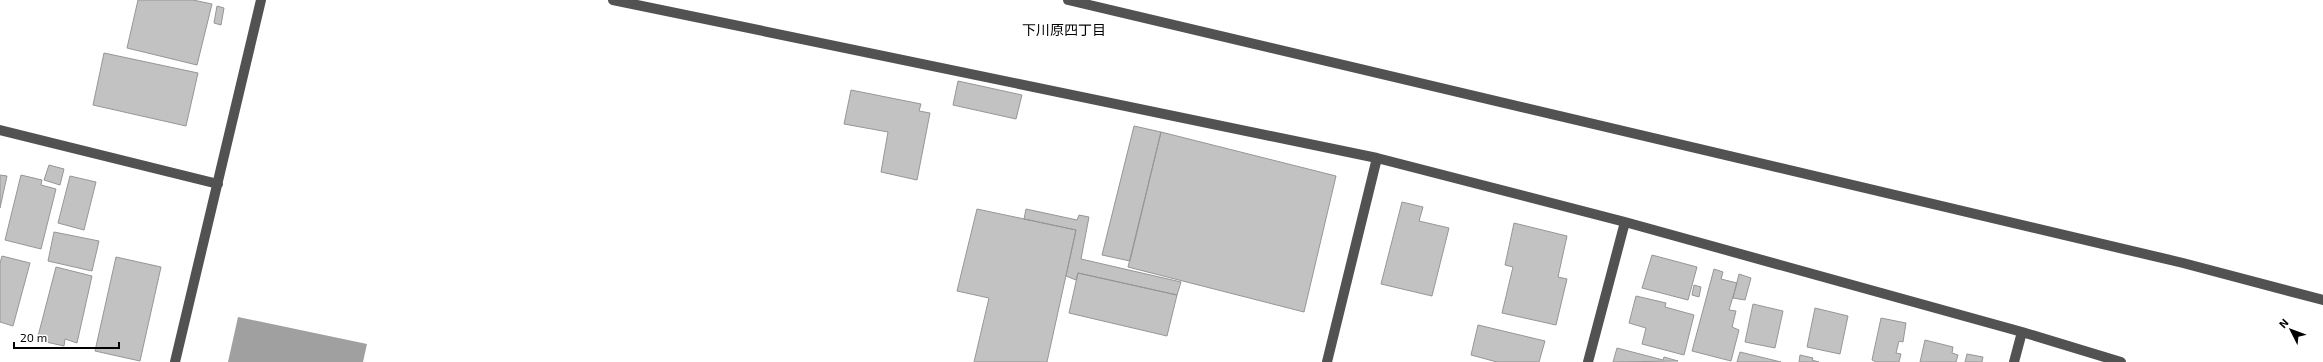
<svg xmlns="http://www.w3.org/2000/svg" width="2323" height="362" font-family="'Exo 2','Noto Sans JP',sans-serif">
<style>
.water{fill:#a0a0a0}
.building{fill:#c2c2c2;stroke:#969696}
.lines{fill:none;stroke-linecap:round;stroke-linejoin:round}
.minor{stroke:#525252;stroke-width:10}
.labels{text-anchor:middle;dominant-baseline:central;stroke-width:3;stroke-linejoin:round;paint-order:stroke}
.neighbourhood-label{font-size:14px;fill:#000;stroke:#fff}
</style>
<rect width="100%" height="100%" fill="#fff"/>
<!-- water -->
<path class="water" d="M238,317L367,344L363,362H228Z"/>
<!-- building -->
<path class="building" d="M138,0H193L212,4L197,65L127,48Z
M217,6L224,8L221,25L214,23Z
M104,53L198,73L186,126L93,105Z
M958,81L1022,95L1016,119L953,105Z
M851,90L921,104L919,111L930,113L917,180L881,172L888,132L844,124Z
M1134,126L1161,132L1130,261L1102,255Z
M1161,132L1336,176L1304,312L1128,267Z
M49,165L64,169L60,185L44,180Z
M0,175L7,176L0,208Z
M21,175L42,180L41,185L56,189L41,249L5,240Z
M70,176L96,182L84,230L58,223Z
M1402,202L1423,207L1419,221L1449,228L1432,296L1381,284Z
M977,209L1076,230L1047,362H974L989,298L957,291Z
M1026,209L1077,220L1079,215L1089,217L1081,259L1181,282L1177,295L1078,273L1076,280L1066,276L1076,230L1024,219Z
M1514,223L1567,236L1558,277L1567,279L1556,325L1502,313L1513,267L1505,265Z
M54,232L99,241L92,271L48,261Z
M1652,255L1697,267L1688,300L1642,288Z
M2,256L30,263L13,326L0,322V263Z
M116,257L161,267L140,361L95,351Z
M56,267L92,276L77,343L65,339L64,346L37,340Z
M1714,269L1723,272L1721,279L1737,283L1729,310L1736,311L1732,327L1739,330L1731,361L1692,351Z
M1078,273L1177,295L1167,336L1069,313Z
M1739,274L1751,278L1745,300L1733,298Z
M1694,285L1701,287L1699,297L1692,295Z
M1636,296L1666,303L1665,307L1694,315L1684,355L1642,344L1646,328L1629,323Z
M1753,304L1783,311L1775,348L1745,342Z
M1815,308L1848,316L1840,354L1807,347Z
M1881,318L1906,323L1903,342L1899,341L1896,353L1901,354L1899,362H1876L1872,360Z
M1478,325L1545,341L1539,362H1497L1471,355Z
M1925,340L1953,347L1952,353L1958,355L1956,362H1920Z
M1617,348L1663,360L1664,357L1678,361L1613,362Z
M1740,352L1781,362H1737Z
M1967,354L1983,357L1982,362H1965Z
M1800,355L1813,358L1812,360L1819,362H1799Z"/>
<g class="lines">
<!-- minor -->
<path class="minor" d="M613,0L1377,158L1625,222L2022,332L2121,362
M1068,0L2183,263L2323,300
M0,130L218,184
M175,362L261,0
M1327,362L1377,158
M1588,362L1625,222
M2014,362L2022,332"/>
</g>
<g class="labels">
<!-- neighbourhood labels -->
<g class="neighbourhood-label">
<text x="1064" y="29">下川原四丁目</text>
</g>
</g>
<!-- north arrow -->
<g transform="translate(2291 330) rotate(312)" stroke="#ffffff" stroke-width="3" paint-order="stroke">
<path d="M0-3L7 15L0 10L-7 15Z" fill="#000000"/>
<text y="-6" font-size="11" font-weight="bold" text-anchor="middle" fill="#000000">N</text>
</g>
<!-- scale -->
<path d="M14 342v6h105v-6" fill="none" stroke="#000000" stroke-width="2"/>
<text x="20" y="342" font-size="12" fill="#000000" stroke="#ffffff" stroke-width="3" paint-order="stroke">20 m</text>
</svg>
